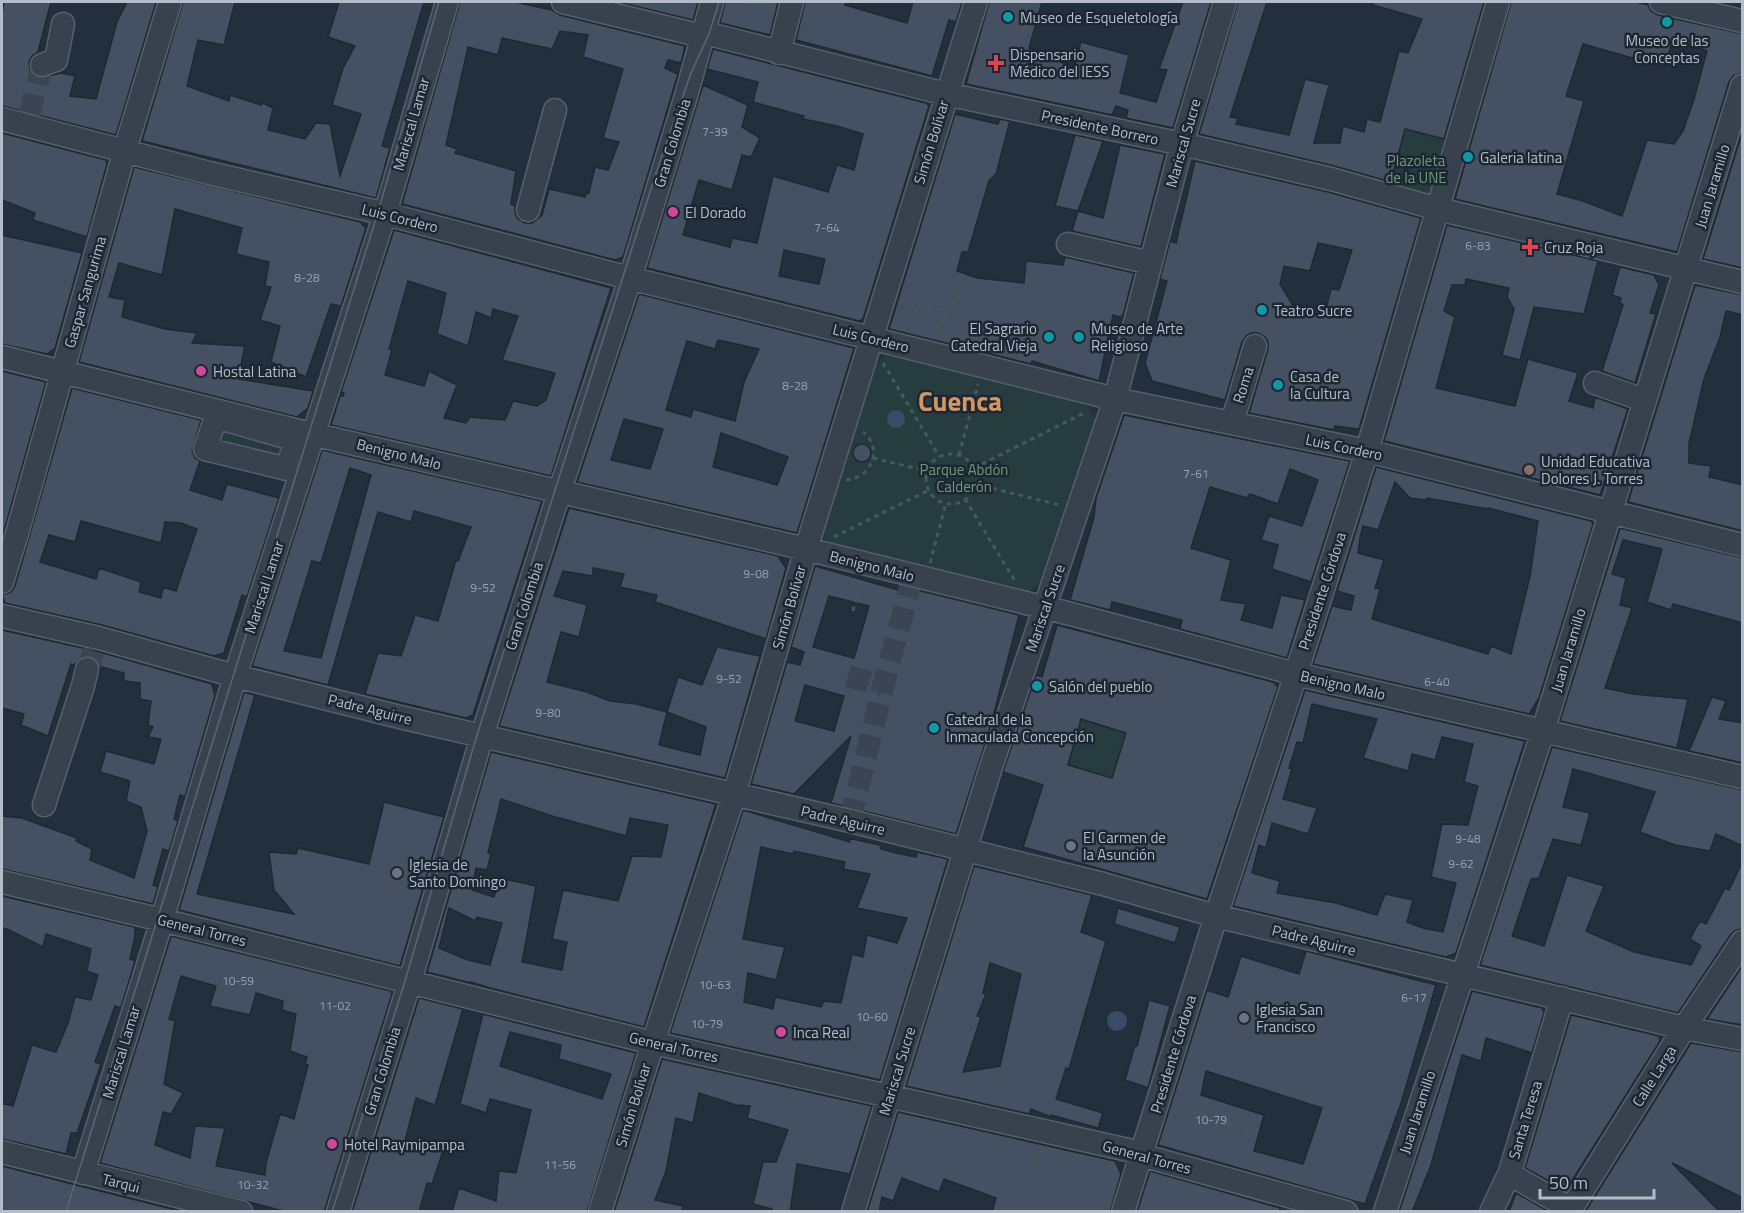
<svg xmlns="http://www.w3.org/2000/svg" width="1744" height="1213" font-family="'Titillium Web',sans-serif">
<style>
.green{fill:#263c3f}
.water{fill:#394c67}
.building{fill:#455162;stroke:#1f2835;stroke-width:1.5;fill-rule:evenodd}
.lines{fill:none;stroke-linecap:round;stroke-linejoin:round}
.minor-tunnel{stroke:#3a4453;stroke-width:22;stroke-dasharray:22 11;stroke-linecap:butt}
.minor-casing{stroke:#565f6c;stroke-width:25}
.path{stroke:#44595c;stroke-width:3;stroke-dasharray:4.5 4.5;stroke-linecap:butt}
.minor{stroke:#38414e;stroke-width:22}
.tram{stroke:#5a6575;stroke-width:1.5}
.culture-dot{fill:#0f9aa8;stroke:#1d2633;stroke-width:2}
.health-dot{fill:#e0444e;stroke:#1d2633;stroke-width:2}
.hotel-dot{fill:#d1479c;stroke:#1d2633;stroke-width:2}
.education-dot{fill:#8d6e63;stroke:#1d2633;stroke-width:2}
.worship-dot{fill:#6b7280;stroke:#1d2633;stroke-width:2}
.labels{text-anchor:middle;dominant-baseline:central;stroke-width:5;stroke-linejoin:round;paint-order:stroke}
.number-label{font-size:12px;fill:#98a1af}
.poi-label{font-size:15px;fill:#b4bcc9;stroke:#1d2633;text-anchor:start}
.street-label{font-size:15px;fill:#b4bcc9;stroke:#1d2633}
.park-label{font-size:15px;fill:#6b9a76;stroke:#1d2633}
.town-label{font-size:27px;font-weight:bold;fill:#d59563;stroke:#1d2633}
</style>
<rect width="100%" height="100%" fill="#242f3e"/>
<!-- green -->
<path class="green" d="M1405,129L1444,139L1429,197L1390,186Z
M893,351L1083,397L1097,423L1041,583L1017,599L832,554L817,528L869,367Z
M216,417L296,440L287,469L205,449Z
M1081,719L1126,733L1112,778L1068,765Z"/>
<!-- water -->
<path class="water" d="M887 419a9 9 0 1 1 18 0a9 9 0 1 1-18 0Z
M1107 1021a10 10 0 1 1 20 0a10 10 0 1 1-20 0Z"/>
<!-- building -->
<path class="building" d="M4,2H51L38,52L32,56L29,62L30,70L34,76L40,78L61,73L75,76L70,96L96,99L117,22L127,2H156L116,135L2,106V13Z
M183,2H235L224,45L198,40L187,86L229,101L230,95L261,105V102L273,108L268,130L305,139L316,123L330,124L340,176L361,114L332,105L343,68L355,46L328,37L339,2H424L382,146L390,148L376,198L142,141Z
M460,2H515L552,10L560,15L685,46L681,63L668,60L665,68L678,74L623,257L615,260L402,204ZM560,31L588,35L583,57L623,69L603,138L619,142L608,170L595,167L589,193L586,192L585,197L549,189L542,215L532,223H525L518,219L515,213V206L511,204L516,171L455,153L457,149L446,145L468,47L498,55L502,38L552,49Z
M618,2H698L693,20Z
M725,2H778L770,35L720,23Z
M805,2H846L845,5L907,23L913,2H962L956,22L949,20L932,76L796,40Z
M989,2H1042L1029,48L1074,68L1081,42L1129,55L1120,93L1156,102L1167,70L1159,69L1183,2H1211L1173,128L1126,118L1128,110L1116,106L1112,115L966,84Z
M1238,2H1267L1230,117L1238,118L1236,124L1289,135L1305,79L1329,85L1314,143H1340L1343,126L1364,132L1367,119L1380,122L1399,51L1408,53L1422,19L1373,5V2H1484L1444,139L1405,129L1391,182L1334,166L1199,134Z
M1511,2H1635L1648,5L1651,11L1658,15L1743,34V73L1733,76L1729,82L1677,252L1455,199ZM1673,40L1707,51L1694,99L1683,131L1674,144L1647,140L1622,216L1583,201L1557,194L1584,101L1566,96L1583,44L1664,67Z
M713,49L926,103L929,106L863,319L859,321L647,268L703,85L748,105L742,127L760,138L751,157L742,155L732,190L699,180L683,235L730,247L732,238L757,243L773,176L828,192L837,165L854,170L863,134L837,126L803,119L804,116L753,102L758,82L707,69ZM784,250L825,259L819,284L779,276Z
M955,114L998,124L1000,119L1010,121L996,174L989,181L968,252H962L957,271L977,278L1024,283L1026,261L1063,265L1065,257L1134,273L1123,315L1120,317L1113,315L1099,381L1032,361L1031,364L889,329Z
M1743,130V268L1703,259Z
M2,133L106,160L107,164L87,237L33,220L35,213L2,200Z
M1075,135L1103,141L1078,211L1055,206Z
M1120,145L1165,154L1141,247L1072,231L1078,211L1103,218Z
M1195,161L1328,192L1421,218L1359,429L1335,426L1334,430L1249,413L1268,349V342L1265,337L1258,333H1251L1246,336L1242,342L1225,400L1152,381L1145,363L1167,281L1160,279L1170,241L1176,243ZM1318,243L1352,250L1339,290L1331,289L1324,317L1297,312L1280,284L1284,266L1310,271Z
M134,167L360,222L366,228L341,306L331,304L306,377L271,362L280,326L260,320L271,287L265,286L269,262L236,254L242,228L175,209L162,275L119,263L109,297L125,300L122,317L165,329L197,333L192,343L245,346L238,379L313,391L308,408L297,417L79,362Z
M1447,225L1598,261L1584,314L1534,307L1520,360L1502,355L1514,309L1507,297L1509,288L1466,279L1465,285H1452L1444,311L1455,317L1436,388L1515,406L1528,359L1578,373L1569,401L1593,408L1595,397L1628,409L1600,495L1384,441Z
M394,230L611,288L551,476L331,425L340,396H343L344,393L341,392ZM408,281L446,293L437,334L468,346L476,312L491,318L493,309L518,316L502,360L555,373L546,400L537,406L513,401L505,420L470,417L466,423L444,418L457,385L429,371L424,386L385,375L392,350L389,349Z
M2,235L82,253L55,348L47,354L2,344Z
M1620,267L1654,275L1659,285L1650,313L1656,314L1635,383L1602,371L1623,305L1620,302L1621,298L1612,295Z
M1695,285L1743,295V315L1726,311L1720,337L1704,379L1689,443V463L1711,466L1709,477L1743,485V531L1628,502Z
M639,294L854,348L797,533L577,482ZM718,340L759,349L744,382L735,421L693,409L691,417L666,410L687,341L715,349ZM624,419L663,429L650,469L611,460ZM721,433L788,457L777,485L713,467Z
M2,371L46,382L2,538Z
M72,388L201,420L192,451L195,458L200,461L190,490L222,500L227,484L279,498L247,597L242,595L224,653L214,656L102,625L5,603L2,595L11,592L15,586ZM81,521L161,543L165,522L181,523L197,529L176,591L163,587L161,598L139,592L141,582L99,568L96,579L40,562L49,535L75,542Z
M1124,415L1350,461L1311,582L1272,569L1278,545L1261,540L1269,516L1302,526L1318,480L1290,469L1278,504L1250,494L1247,498L1210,487L1202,513L1191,548L1231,560L1221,600L1246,604L1241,620L1272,628L1281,595L1305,600L1287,658L1180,629L1182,620L1112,602L1110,610L1070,600L1094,517L1096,498Z
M853 453a9 9 0 1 1 18 0a9 9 0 1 1-18 0Z
M322,450L542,501L473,715L466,718L365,694L378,653L401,656L415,615L438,621L456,560L458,561L471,527L414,511L411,522L378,512L328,685L252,666ZM350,468L371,475L321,658L284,651L312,561L321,563Z
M1376,467L1591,521L1593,524L1539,698L1529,714L1313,664L1332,606L1351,610L1354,596L1337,591ZM1395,482L1410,498L1426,500L1427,498L1488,509V508L1538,521L1530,576L1511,654L1491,646L1488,654L1372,619L1380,589L1375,588L1384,560L1358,553L1360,538L1363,526L1378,530Z
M569,508L778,556L786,568L766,639L655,602L657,595L620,587L624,574L593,568V576L563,571L554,596L587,605L579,637L561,632L547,682L587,692L610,701L636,704L667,712L678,677L702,685L717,647L760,656L725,778L499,726ZM667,712L706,727L700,755L659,745Z
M1620,528L1743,558V623L1673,604L1671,610L1647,602L1662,549L1623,540L1612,574L1626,578L1620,605L1632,608L1605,688L1633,694L1688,699L1677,748L1560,721Z
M815,566L912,594L913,589L1019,615L991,725L956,834L831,803L851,736L794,794L751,784L787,662L800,665L804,652L791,647ZM829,596L869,606L854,658L813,647ZM805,685L844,696L834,731L795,721Z
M1057,625L1273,682L1278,687L1207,899L1023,847L1043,785L1003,772L1036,675L1042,677ZM1081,719L1126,733L1112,778L1068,765Z
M2,630L96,651L212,684L215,696L185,797L180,795L174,819L178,821L169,851L163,849L153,885L158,887L153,904L2,869V816L22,818L77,838L76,841L92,849L90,860L134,878L147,831L141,807L126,801L130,781L100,772L106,751L154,764L161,739L148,737L153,727L148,725L151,701L140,699V683L124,681V673L102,667L100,673V665L96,659L90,656H83L74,665L71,664L48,736L21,725L24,714L2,708Z
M1305,690L1525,741L1456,953L1446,957L1233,906ZM1312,704L1377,719L1363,758L1408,771L1412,754L1435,760L1442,737L1473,744L1464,782L1478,786L1468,825L1442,824L1431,877L1456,883L1443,932L1423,928L1407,922L1413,900L1385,894L1377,915L1336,903L1277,893L1280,881L1252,873L1259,845L1266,848L1272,823L1308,834L1317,808L1283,799L1292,769L1289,768L1297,742L1303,743Z
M244,692L255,695L197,894L294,914L274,890L269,852L296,854L298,848L369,864L384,802L444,817L400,966L179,910Z
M1712,697L1726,701L1719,719L1743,723V763L1689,751Z
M1552,747L1743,790V846L1716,834L1710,851L1675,845L1640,832L1655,792L1573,769L1563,807L1590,813L1581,845L1553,839L1539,878L1531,879L1512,936L1544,946L1567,875L1604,886L1586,931L1634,952L1691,965L1701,946L1690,939L1700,921L1706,924L1725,888L1729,890L1743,861V929L1736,930L1731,934L1678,1013L1480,965Z
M491,752L716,804L644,1027L490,988L471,982V983L427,972ZM501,799L552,816L626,836L630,818L668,825L661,857L632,856L618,901L563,890L552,939L567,942L562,970L522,962L536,886L500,878L494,897L472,890L476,868L487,870L491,854L488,853ZM449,908L475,921L477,917L502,923L490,965L468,960L439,948Z
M743,810L850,842L848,838L880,845L881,849L896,853L916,857L917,852L948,859L880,1080L670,1033ZM761,847L793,854L794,851L845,862L843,869L870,874L857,908L907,918L897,943L867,935L863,957L852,954L841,1003L824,1001L821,1007L775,997L773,1009L744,1002L748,973L776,980L785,947L743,939Z
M974,866L1092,895L1081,932L1106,941L1069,1069L1066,1068L1056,1099L1103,1113L1098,1128L1051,1115V1117L1031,1109L1029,1114L906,1086ZM990,963L1021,974L1000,1066L963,1072L981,1017L977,1016L986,994L983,993Z
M2,896L135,927V936L130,959L135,961L121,1008L115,1006L95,1062L101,1064L77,1133H71L66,1154L2,1139V1103L13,1106L32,1045L56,1052L68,1023L75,997L91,1000L98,975L87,971L91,949L46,934L43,947L7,929L2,928Z
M1118,908L1180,927L1175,943L1114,924Z
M171,936L391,991L392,994L324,1212H287L100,1163ZM181,976L216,986L210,1006L250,1015L256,993L283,1001L282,1010L296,1014L290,1051L307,1057L305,1064L308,1065L294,1119L280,1114L266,1163L265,1175L216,1166L225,1128L195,1126L190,1158L155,1145L163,1112L171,1114L183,1093L164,1084L175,1021L169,1019Z
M1306,951L1436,985L1401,1103L1365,1204L1158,1145L1207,990L1228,997L1241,956L1299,974ZM1206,1071L1322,1108L1303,1164L1254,1151L1264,1115L1201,1095Z
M1743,965V1025L1707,1019Z
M1472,991L1542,1008L1544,1013L1532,1053L1486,1038L1481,1061L1462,1055L1431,1165L1412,1212H1399Z
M419,998L463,1009L435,1105L416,1098L405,1141L443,1151L432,1184L427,1183L419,1212H352Z
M1149,1000L1170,1006L1148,1088L1125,1080L1135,1045L1137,1046Z
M483,1014L636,1053L587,1212H452L459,1188L496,1201L499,1171L516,1173L531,1110L490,1099L486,1113L460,1104ZM510,1032L561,1045L559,1059L611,1074L602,1099L500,1066Z
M1571,1015L1659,1036L1660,1041L1568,1187L1564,1189L1525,1168Z
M1691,1043L1743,1052V1198L1672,1163L1720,1212H1585Z
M662,1059L872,1106L850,1174L797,1164L790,1212H771L772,1209L753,1204L763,1162H776L788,1130L747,1118L750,1106L736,1105L699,1093L693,1123L676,1118L666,1171L655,1200L683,1206L682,1212H614Z
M898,1112L1115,1161L1121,1174L1110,1212H992L996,1198L944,1179L939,1192L902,1178L893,1201L882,1197L879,1212H867Z
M2,1166L80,1186L184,1212H2Z
M1150,1171L1280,1208V1212H1137Z
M1516,1193L1548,1211V1212H1509Z"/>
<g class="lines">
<!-- minor-tunnel -->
<path class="minor-tunnel" d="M29,116L42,65
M87,669L94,651
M848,676L883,686
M850,821L883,686L913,576"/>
<defs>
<path id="minor" d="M563,2L702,36L709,34L946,94L1182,144L1331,179L1438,209L1742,282
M1661,2L1742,21
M779,53L792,2
M42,65L56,60L63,24
M2,119L209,173L378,212L637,280L1115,399L1367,451L1742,545
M528,210L555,110
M1068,244L1151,263
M2,357L299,431L806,549L1071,614L1296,674L1742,777
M1595,383L1644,400
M216,417L296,440L287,469L205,449Z
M1232,423L1255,346
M2,582L18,530L125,150L170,2
M2,616L99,638L235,676L404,718L850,821L1103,884L1216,916L1684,1028L1742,1039
M44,805L83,686L87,669
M2,882L162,920L653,1043L1137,1152L1141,1155L1346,1212
M1562,998L1510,1172L1511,1175L1571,1209
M2,1152L241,1212
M83,1173L162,920L235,676L385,214L447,2
M338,1212L410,981L482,736L559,493L630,279L686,96L712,2
M600,1212L653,1043L734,795L806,549L976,2
M853,1212L990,770L1115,399L1182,144L1225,2
M1123,1212L1216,916L1296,674L1367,451L1498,2
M1385,1212L1543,731L1742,86
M1491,1212L1510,1172
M1569,1212L1684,1028L1742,942"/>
</defs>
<!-- minor casing -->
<use href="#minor" class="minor-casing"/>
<!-- path -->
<path class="path" d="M749,2L774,7
M901,301L946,312L940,338
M946,312L960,294
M883,363L939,456
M926 479a25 25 0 1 1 50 0a25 25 0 1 1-50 0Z
M959,455L978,384
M873,458L927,471
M974,468L1086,412
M846,480C871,479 884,448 863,432
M975,484L1060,505
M965,499L1015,581
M834,537L929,490
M930,563L946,503
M853,611L861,580
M1175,1106L1249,1131
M1034,1175L1041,1148"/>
<!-- minor -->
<use href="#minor" class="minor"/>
<!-- tram -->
<path class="tram" d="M66,1212L378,212L439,2
M332,1212L405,981L477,735L657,170L691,73L709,34L719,2"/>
</g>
<!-- markers -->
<g class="culture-dot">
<circle cx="1008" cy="17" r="6"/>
<circle cx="1667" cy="22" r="6"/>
<circle cx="1468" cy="157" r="6"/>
<circle cx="1262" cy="310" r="6"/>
<circle cx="1049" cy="337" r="6"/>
<circle cx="1079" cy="337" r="6"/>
<circle cx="1278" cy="385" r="6"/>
<circle cx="1037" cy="686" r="6"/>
<circle cx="934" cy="728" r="6"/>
</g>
<g class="health-dot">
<path d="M993 54h6v6h6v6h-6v6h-6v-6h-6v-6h6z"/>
<path d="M1527 238h6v6h6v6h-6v6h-6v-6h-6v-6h6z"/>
</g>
<g class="hotel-dot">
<circle cx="673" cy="212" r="6"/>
<circle cx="201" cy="371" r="6"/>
<circle cx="781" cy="1032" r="6"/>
<circle cx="332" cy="1144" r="6"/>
</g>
<circle class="education-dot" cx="1529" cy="470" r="6"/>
<g class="worship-dot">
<circle cx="1071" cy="846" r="6"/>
<circle cx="397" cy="873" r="6"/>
<circle cx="1244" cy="1018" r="6"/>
</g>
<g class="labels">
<!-- number labels -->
<g class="number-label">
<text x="715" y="131">7-39</text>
<text x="827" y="227">7-64</text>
<text x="1478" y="245">6-83</text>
<text x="307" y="277">8-28</text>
<text x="795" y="385">8-28</text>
<text x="1196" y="473">7-61</text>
<text x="756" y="573">9-08</text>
<text x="483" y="587">9-52</text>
<text x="729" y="678">9-52</text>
<text x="1437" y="681">6-40</text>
<text x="548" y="712">9-80</text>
<text x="1468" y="838">9-48</text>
<text x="1461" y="863">9-62</text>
<text x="238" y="980">10-59</text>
<text x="715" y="984">10-63</text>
<text x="1414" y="997">6-17</text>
<text x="335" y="1005">11-02</text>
<text x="872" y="1016">10-60</text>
<text x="707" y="1023">10-79</text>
<text x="1211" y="1119">10-79</text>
<text x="560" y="1164">11-56</text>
<text x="253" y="1184">10-32</text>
</g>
<!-- poi labels -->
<g class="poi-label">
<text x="1020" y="17">Museo de Esqueletología</text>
<text x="1667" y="40" text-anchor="middle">Museo de las<tspan x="1667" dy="17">Conceptas</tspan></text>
<text x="1010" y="54">Dispensario<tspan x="1010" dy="17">Médico del IESS</tspan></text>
<text x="1480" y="157">Galeria latina</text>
<text x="685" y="212">El Dorado</text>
<text x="1544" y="247">Cruz Roja</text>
<text x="1274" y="310">Teatro Sucre</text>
<text x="1037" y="328" text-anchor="end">El Sagrario<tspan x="1037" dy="17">Catedral Vieja</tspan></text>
<text x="1091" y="328">Museo de Arte<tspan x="1091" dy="17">Religioso</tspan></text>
<text x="213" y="371">Hostal Latina</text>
<text x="1290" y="376">Casa de<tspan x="1290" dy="17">la Cultura</tspan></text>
<text x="1541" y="461">Unidad Educativa<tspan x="1541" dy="17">Dolores J. Torres</tspan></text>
<text x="1049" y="686">Salón del pueblo</text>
<text x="946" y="719">Catedral de la<tspan x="946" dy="17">Inmaculada Concepción</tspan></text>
<text x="1083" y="837">El Carmen de<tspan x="1083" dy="17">la Asunción</tspan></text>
<text x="409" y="864">Iglesia de<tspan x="409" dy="17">Santo Domingo</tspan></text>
<text x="1256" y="1009">Iglesia San<tspan x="1256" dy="17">Francisco</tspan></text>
<text x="793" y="1032">Inca Real</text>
<text x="344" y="1144">Hotel Raymipampa</text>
</g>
<!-- street labels -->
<g class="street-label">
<text transform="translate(411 124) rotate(-74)">Mariscal Lamar</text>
<text transform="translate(1100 127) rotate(12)">Presidente Borrero</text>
<text transform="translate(931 142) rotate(-73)">Simón Bolívar</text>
<text transform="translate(672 143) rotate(-73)">Gran Colombia</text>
<text transform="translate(1183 143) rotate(-74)">Mariscal Sucre</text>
<text transform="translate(1712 186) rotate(-73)">Juan Jaramillo</text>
<text transform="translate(400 218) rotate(14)">Luis Cordero</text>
<text transform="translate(85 292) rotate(-74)">Gaspar Sangurima</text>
<text transform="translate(871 338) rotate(14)">Luis Cordero</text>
<text transform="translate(1243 385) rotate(-73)">Roma</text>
<text transform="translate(1344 447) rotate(12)">Luis Cordero</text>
<text transform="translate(399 454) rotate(14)">Benigno Malo</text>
<text transform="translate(872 566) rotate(14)">Benigno Malo</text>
<text transform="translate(264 587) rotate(-72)">Mariscal Lamar</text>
<text transform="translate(1322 591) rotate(-72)">Presidente Córdova</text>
<text transform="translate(524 606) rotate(-72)">Gran Colombia</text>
<text transform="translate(789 607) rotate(-74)">Simón Bolívar</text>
<text transform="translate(1045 608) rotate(-71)">Mariscal Sucre</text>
<text transform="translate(1568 650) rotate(-73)">Juan Jaramillo</text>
<text transform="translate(1343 685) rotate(13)">Benigno Malo</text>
<text transform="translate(370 709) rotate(14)">Padre Aguirre</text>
<text transform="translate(843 820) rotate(13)">Padre Aguirre</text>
<text transform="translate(202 930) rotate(14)">General Torres</text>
<text transform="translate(1314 940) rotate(14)">Padre Aguirre</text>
<text transform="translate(674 1047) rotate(13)">General Torres</text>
<text transform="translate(121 1052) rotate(-73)">Mariscal Lamar</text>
<text transform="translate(1173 1054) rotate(-73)">Presidente Córdova</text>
<text transform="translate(382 1071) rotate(-73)">Gran Colombia</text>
<text transform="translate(897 1071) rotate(-73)">Mariscal Sucre</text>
<text transform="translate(1654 1076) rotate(-58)">Calle Larga</text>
<text transform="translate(633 1105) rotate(-73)">Simón Bolívar</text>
<text transform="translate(1417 1112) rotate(-72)">Juan Jaramillo</text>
<text transform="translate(1525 1120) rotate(-73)">Santa Teresa</text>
<text transform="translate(1147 1157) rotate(15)">General Torres</text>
<text transform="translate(121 1183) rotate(14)">Tarqui</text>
</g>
<!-- park labels -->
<g class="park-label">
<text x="1416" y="160">Plazoleta<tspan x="1416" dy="17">de la UNE</tspan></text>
<text x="964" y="469">Parque Abdón<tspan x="964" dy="17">Calderón</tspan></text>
</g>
<!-- town labels -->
<g class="town-label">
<text x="960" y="400">Cuenca</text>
</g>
</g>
<!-- border -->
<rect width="1744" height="1213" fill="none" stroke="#b4bcc9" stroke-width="6"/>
<!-- scale -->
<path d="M1540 1189v9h114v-9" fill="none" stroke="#b4bcc9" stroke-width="3"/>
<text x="1549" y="1189" font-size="18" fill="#b4bcc9" stroke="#1d2633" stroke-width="4.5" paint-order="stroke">50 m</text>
</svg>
